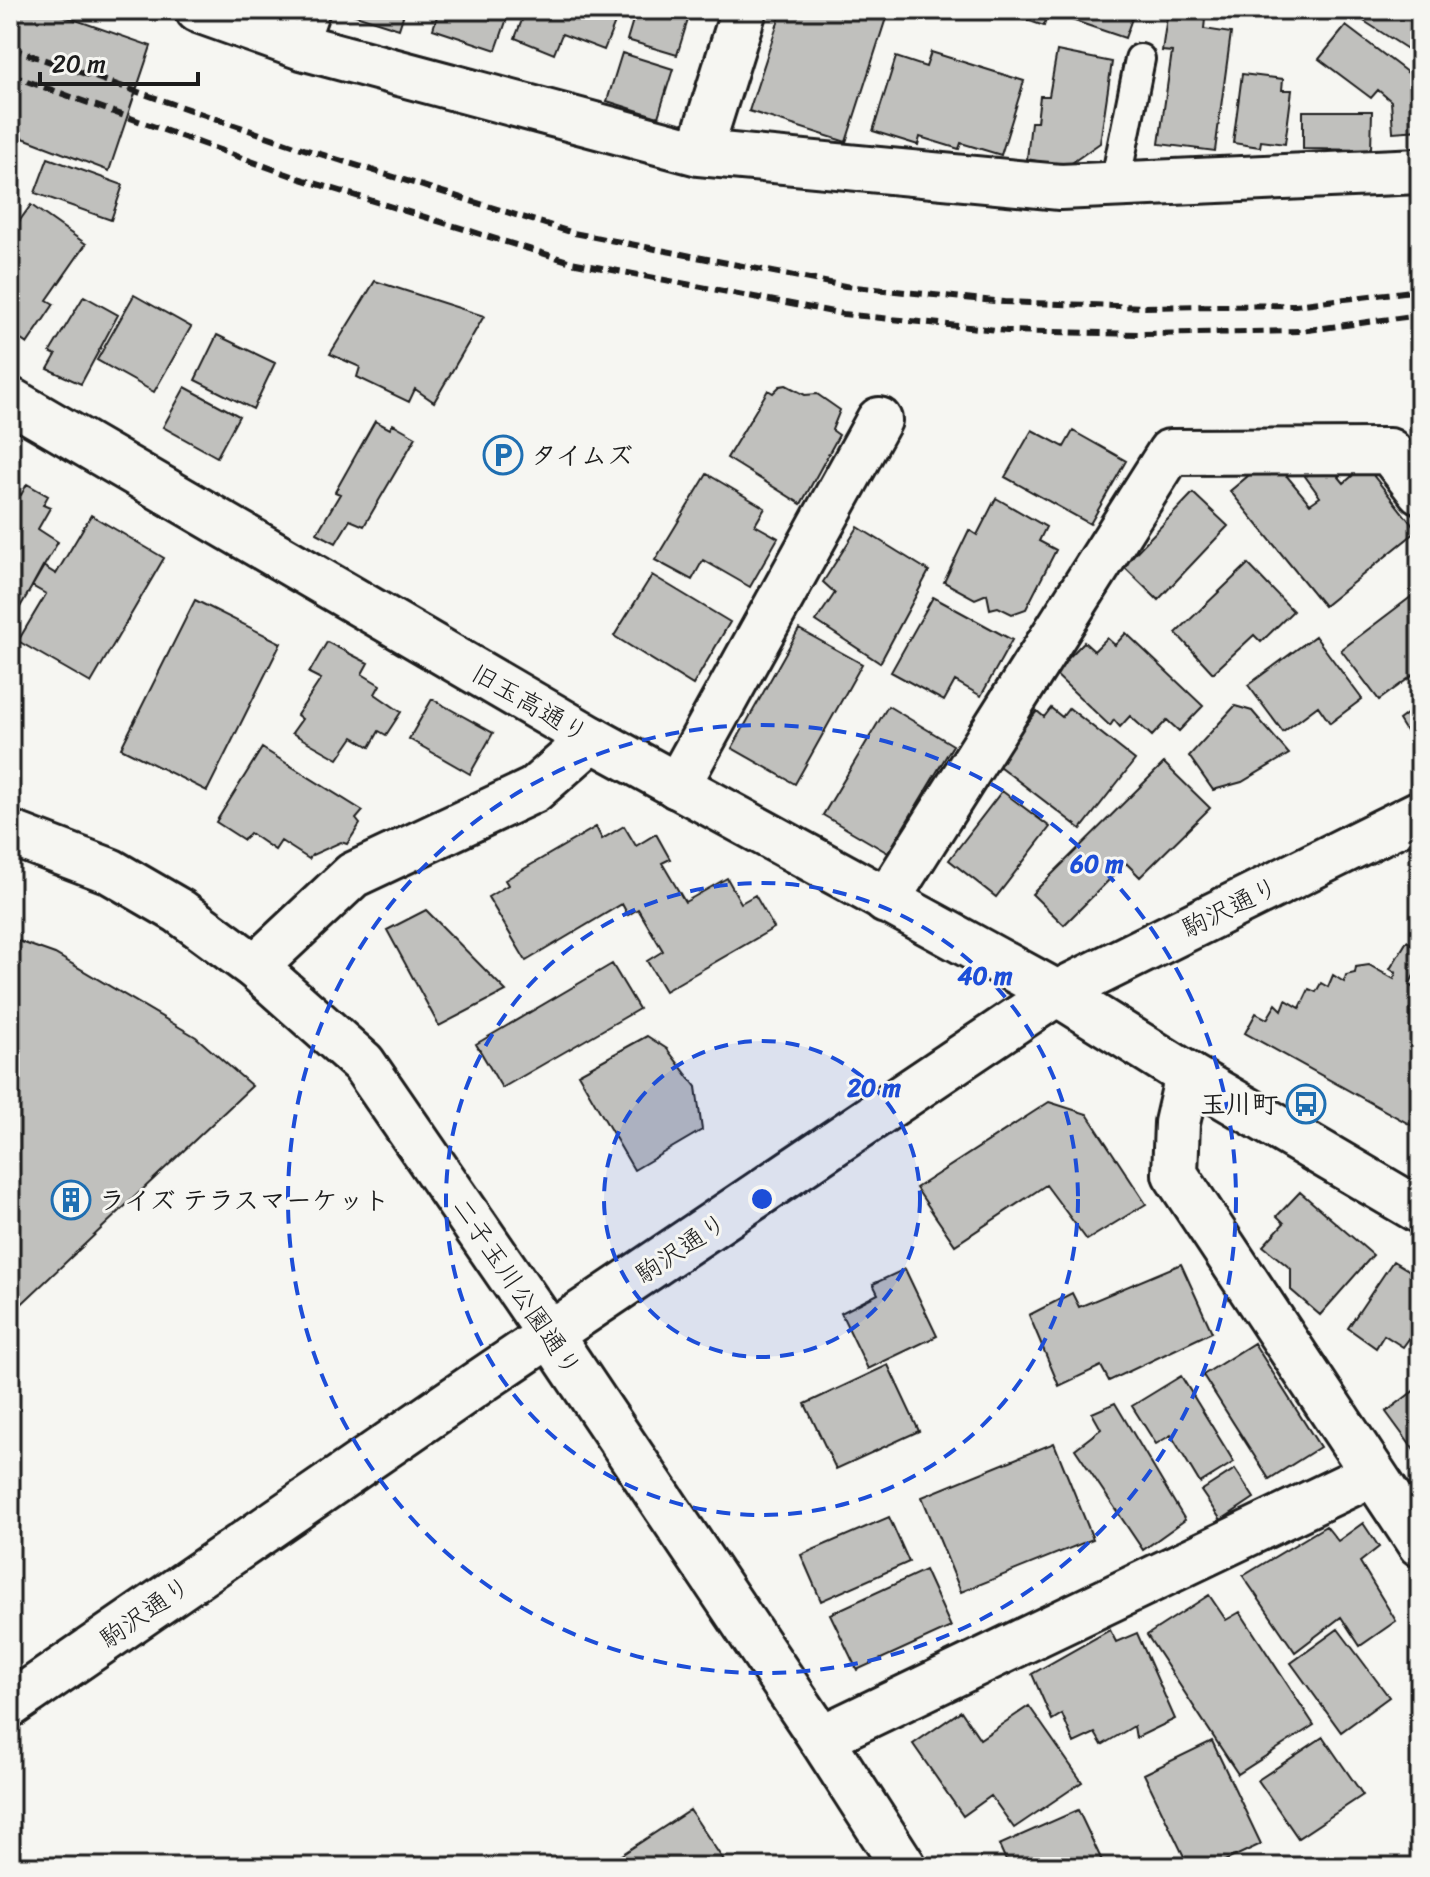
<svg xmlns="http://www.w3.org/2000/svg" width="1430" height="1877" font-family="Sriracha,'Klee One',sans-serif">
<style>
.building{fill:#c0c0bd;stroke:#1c1c1c;stroke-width:2}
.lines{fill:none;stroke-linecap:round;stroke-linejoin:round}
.lane-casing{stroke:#1c1c1c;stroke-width:34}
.street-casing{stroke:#1c1c1c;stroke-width:50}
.secondary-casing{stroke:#1c1c1c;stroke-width:50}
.lane{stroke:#f6f6f2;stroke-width:28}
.street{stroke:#f6f6f2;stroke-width:44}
.secondary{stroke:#f6f6f2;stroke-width:44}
.rail{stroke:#1c1c1c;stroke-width:6;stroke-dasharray:12 6;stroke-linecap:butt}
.ring{fill:none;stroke:#1d4ed8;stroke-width:4;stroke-dasharray:14 10}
.labels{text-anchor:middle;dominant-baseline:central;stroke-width:6;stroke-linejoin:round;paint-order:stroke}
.poi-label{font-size:26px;font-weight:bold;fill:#1c1c1c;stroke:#f6f6f2;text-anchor:start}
.street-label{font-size:26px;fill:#1c1c1c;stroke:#f6f6f2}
.centre{fill:#1d4ed8;stroke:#f6f6f2;stroke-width:4}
.ring-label{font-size:24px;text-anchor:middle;font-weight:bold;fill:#1d4ed8;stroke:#f6f6f2;stroke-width:6;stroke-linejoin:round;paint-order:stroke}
</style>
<rect width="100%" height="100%" fill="#f6f6f2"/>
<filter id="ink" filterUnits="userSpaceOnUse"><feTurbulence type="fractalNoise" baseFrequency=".0125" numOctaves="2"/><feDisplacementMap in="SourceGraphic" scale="16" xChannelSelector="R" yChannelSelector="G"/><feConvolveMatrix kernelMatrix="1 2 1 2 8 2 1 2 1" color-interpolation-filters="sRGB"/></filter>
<g filter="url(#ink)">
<!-- building -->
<path class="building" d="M10,10H47L151,46L109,171L10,133Z
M340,10H405L399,29Z
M439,10H510L496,50L433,29Z
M526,10H620L604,50L562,34L554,54L515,38Z
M636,10H691L677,55L627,40Z
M782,10H866L886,18L846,142L749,111Z
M998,10H1049L1044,26Z
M1072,10H1135L1125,38L1069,19Z
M1168,10H1192L1191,17L1205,19L1204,29L1231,33L1215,151L1159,144L1172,52L1162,51Z
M1359,10H1420V57L1356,16Z
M1346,26L1420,82V130L1393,132L1391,101L1378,90L1371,98L1319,59Z
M1057,51L1112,62L1100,143L1066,167L1027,159L1031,122H1037L1040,96H1049Z
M931,52L1024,81L1001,155L961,143L959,149L920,137L918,145L873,131L896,57L926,67Z
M622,53L673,69L658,117L607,101Z
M1242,74L1283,79L1282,90H1292L1285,144L1261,141L1260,147L1233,143Z
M1303,111H1372L1371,150L1303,149Z
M48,158L123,185L111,220L35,193Z
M31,205L86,244L47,300L54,304L27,344L10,332V234Z
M375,281L484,316L434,402L415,389L409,402L357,377L360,367L330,354Z
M134,295L191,327L154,392L97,360Z
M84,296L118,315L81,384L48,369L56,355L50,352Z
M217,335L275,363L253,409L195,380Z
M786,385L805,395L817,394L840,410L832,430L839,435L801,504L727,458L768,390L773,393L780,386Z
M185,387L239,416L217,457L163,427Z
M375,421L390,429L393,424L416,437L364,526L350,520L336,543L317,533L340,494L335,492Z
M1032,430L1064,447L1073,431L1126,461L1090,524L1005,477Z
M1271,457L1310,504L1320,497L1302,472L1323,458L1344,483L1365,465L1417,531L1324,606L1230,491Z
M707,474L765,508L755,525L778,538L750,587L703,560L692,580L655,560Z
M27,484L48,496L43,505L50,508L38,529L58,542L13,619L10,617V489L21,495Z
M1193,493L1228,526L1158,600L1123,566Z
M996,498L1046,527L1039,541L1056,550L1026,609L1012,614L998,607L990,609L987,594L975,599L944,582L969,530L977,535Z
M91,515L164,558L91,683L18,641L46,594L32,586L43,566L56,574Z
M858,527L929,571L880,663L816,621L835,593L823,582Z
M1248,564L1293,611L1261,642L1254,635L1213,673L1176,633Z
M652,575L730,622L693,685L614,636Z
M1420,590V670L1379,700L1341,650Z
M933,597L1012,640L981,696L955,681L944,701L891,672Z
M195,600L281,643L207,791L121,748Z
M799,629L862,664L795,784L732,748Z
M1126,633L1203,706L1179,731L1167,720L1152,736L1130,716L1120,727L1114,720L1110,726L1054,673L1084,642L1094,651L1107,638L1115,645Z
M1315,636L1362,699L1330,723L1318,706L1283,732L1248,685Z
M327,642L368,663L362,674L380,685L375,694L401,712L386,735L379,731L370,747L353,737L338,759L292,733L302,719L297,715L321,679L309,673Z
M432,699L493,733L470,774L409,739Z
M1420,704V742L1414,744L1399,720Z
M888,706L953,745L888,853L823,815Z
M1235,706L1252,711L1289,754L1242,782L1213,790L1189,756Z
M1051,708L1062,717L1069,708L1135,760L1081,829L995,763L1037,711L1044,717Z
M262,748L363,811L356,819L360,824L347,844L341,842L312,855L309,859L281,841L275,850L250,833L244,840L216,822Z
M1164,763L1210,808L1140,877L1126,863L1064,925L1032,894Z
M1002,791L1050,827L996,897L949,860Z
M624,826L636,846L656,834L670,859L662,863L685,902L727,878L741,903L755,895L774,928L665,991L647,961L663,951L638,909L628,915L622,904L526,961L488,897L508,885L505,880L596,827L602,839Z
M426,910L506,991L439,1026L387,930Z
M10,938L55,954L196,1037L252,1086L10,1315Z
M1407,941L1420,949V964L1409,985L1420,992V1130L1245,1033L1256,1013L1267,1019L1276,1004L1282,1010L1286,1000L1300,1008L1309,989L1316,992L1321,983L1328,987L1333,975L1344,982L1346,975L1355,973L1356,967L1369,965L1394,979L1396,973L1390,969Z
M612,964L639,1009L502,1088L476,1044Z
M647,1036L667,1049L696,1087L702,1130L634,1170L578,1074Z
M1049,1102L1087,1114L1146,1204L1087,1240L1046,1185L955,1245L916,1188Z
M1300,1192L1373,1255L1320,1315L1291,1290V1269L1263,1246L1284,1223L1277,1216Z
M1393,1261L1420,1277V1343L1411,1336L1403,1347L1384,1335L1376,1348L1348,1328Z
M1181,1264L1212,1332L1109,1381L1101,1366L1059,1386L1029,1315L1072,1293L1079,1307Z
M905,1269L937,1336L868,1369L841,1313L878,1294L873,1284Z
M1254,1343L1320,1447L1269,1479L1203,1375Z
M888,1365L919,1431L836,1469L805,1404Z
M1181,1376L1234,1462L1200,1483L1171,1435L1156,1444L1132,1406Z
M1420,1386V1456L1419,1457L1386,1412Z
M1115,1403L1185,1520L1143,1550L1075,1449L1101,1429L1092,1413Z
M1054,1443L1093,1539L961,1592L922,1497Z
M1235,1469L1254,1498L1221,1520L1201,1491Z
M889,1517L909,1562L821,1601L801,1555Z
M1363,1523L1379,1547L1360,1562L1396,1621L1360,1646L1341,1617L1295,1652L1243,1576L1326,1526L1338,1541Z
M925,1570L951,1627L857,1670L830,1614Z
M1209,1595L1226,1620L1240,1612L1314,1725L1238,1774L1147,1635Z
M1338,1629L1389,1697L1341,1732L1291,1663Z
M1110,1630L1116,1642L1137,1633L1175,1719L1136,1738L1134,1726L1102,1745L1095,1733L1074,1743L1062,1714L1052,1720L1032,1674Z
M1029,1706L1082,1782L1014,1828L991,1796L963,1816L913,1744L961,1711L980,1739Z
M1323,1737L1363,1795L1298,1838L1258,1780Z
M1212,1741L1261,1844L1212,1867H1189L1144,1774Z
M690,1810L728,1867H603Z
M1078,1810L1105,1867H1009L999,1845Z"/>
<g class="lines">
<defs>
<path id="lane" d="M302,47L315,10
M1115,184L1140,59"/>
<path id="street" d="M198,10L302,47L699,153L1060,187L1420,171
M699,153L744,10
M677,786L879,420
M886,901L1170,452L1389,451L1420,491
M255,967L353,875L534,790L592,739
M1188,1075L1177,1123L1175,1174L1420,1544
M821,1738L1372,1474"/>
<path id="secondary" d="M10,400L592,739L1057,993L1188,1075L1420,1211
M10,833L110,871L179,911L255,967L363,1063L551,1336L821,1738L904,1867
M10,1705L475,1385L1057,993L1420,813"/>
</defs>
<!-- lane casing -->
<use href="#lane" class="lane-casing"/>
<!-- street casing -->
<use href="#street" class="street-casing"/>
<!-- secondary casing -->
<use href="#secondary" class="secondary-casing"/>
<!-- lane -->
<use href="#lane" class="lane"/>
<!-- street -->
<use href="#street" class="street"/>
<!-- secondary -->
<use href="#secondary" class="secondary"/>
<!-- rail -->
<path class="rail" d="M10,48L304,149L574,233L845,286L1004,302L1145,307L1295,305L1420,290
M10,75L298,178L571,262L843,314L1007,331L1142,334L1301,331L1420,315"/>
</g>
</g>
<!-- distance rings -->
<circle cx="762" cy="1199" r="158" fill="#1d4ed8" fill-opacity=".12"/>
<g class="ring">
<circle cx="762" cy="1199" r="158"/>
<circle cx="762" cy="1199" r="316"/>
<circle cx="762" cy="1199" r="474"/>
</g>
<!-- icons -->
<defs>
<symbol id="parking-ring" viewBox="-11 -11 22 22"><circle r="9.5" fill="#f6f6f2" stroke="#1f6fb2" stroke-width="1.5"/><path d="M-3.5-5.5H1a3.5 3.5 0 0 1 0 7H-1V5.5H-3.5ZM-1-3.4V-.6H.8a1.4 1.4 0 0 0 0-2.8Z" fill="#1f6fb2"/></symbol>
<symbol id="bus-ring" viewBox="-11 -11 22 22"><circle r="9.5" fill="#f6f6f2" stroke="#1f6fb2" stroke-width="1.5"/><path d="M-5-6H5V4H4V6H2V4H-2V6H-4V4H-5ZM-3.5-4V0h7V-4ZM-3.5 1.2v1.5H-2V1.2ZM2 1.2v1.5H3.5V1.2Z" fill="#1f6fb2"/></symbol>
<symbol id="building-ring" viewBox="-11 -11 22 22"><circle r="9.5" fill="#f6f6f2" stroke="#1f6fb2" stroke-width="1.5"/><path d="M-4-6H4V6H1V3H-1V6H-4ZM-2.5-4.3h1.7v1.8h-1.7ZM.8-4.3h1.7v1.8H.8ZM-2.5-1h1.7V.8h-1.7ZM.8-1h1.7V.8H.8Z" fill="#1f6fb2"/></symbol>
</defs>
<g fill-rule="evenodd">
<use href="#parking-ring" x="481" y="433" width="44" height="44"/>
<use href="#bus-ring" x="1284" y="1082" width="44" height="44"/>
<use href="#building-ring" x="49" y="1178" width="44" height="44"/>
</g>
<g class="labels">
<!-- poi labels -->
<g class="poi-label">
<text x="531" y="455">タイムズ</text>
<text x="1278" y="1104" text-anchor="end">玉川町</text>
<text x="99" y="1200">ライズ テラスマーケット</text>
</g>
<!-- street labels -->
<g class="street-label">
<text transform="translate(530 703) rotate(30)">旧玉高通り</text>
<text transform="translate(1230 907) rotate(-26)">駒沢通り</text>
<text transform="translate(681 1248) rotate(-34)">駒沢通り</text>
<text transform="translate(517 1287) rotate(56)">二子玉川公園通り</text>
<text transform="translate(145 1612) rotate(-35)">駒沢通り</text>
</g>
</g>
<circle cx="762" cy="1199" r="12" class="centre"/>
<g class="ring-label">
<text x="1097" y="872">60 m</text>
<text x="985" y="984">40 m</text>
<text x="874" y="1096">20 m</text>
</g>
<!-- margin -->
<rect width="1430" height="1877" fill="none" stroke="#f6f6f2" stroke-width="40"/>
<rect x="20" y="20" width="1390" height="1837" fill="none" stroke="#1c1c1c" stroke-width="3" filter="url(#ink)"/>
<!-- scale -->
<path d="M40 72v12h158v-12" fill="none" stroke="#1c1c1c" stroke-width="4"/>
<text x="52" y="72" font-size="24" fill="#1c1c1c" stroke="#f6f6f2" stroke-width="6" paint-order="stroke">20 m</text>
</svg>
